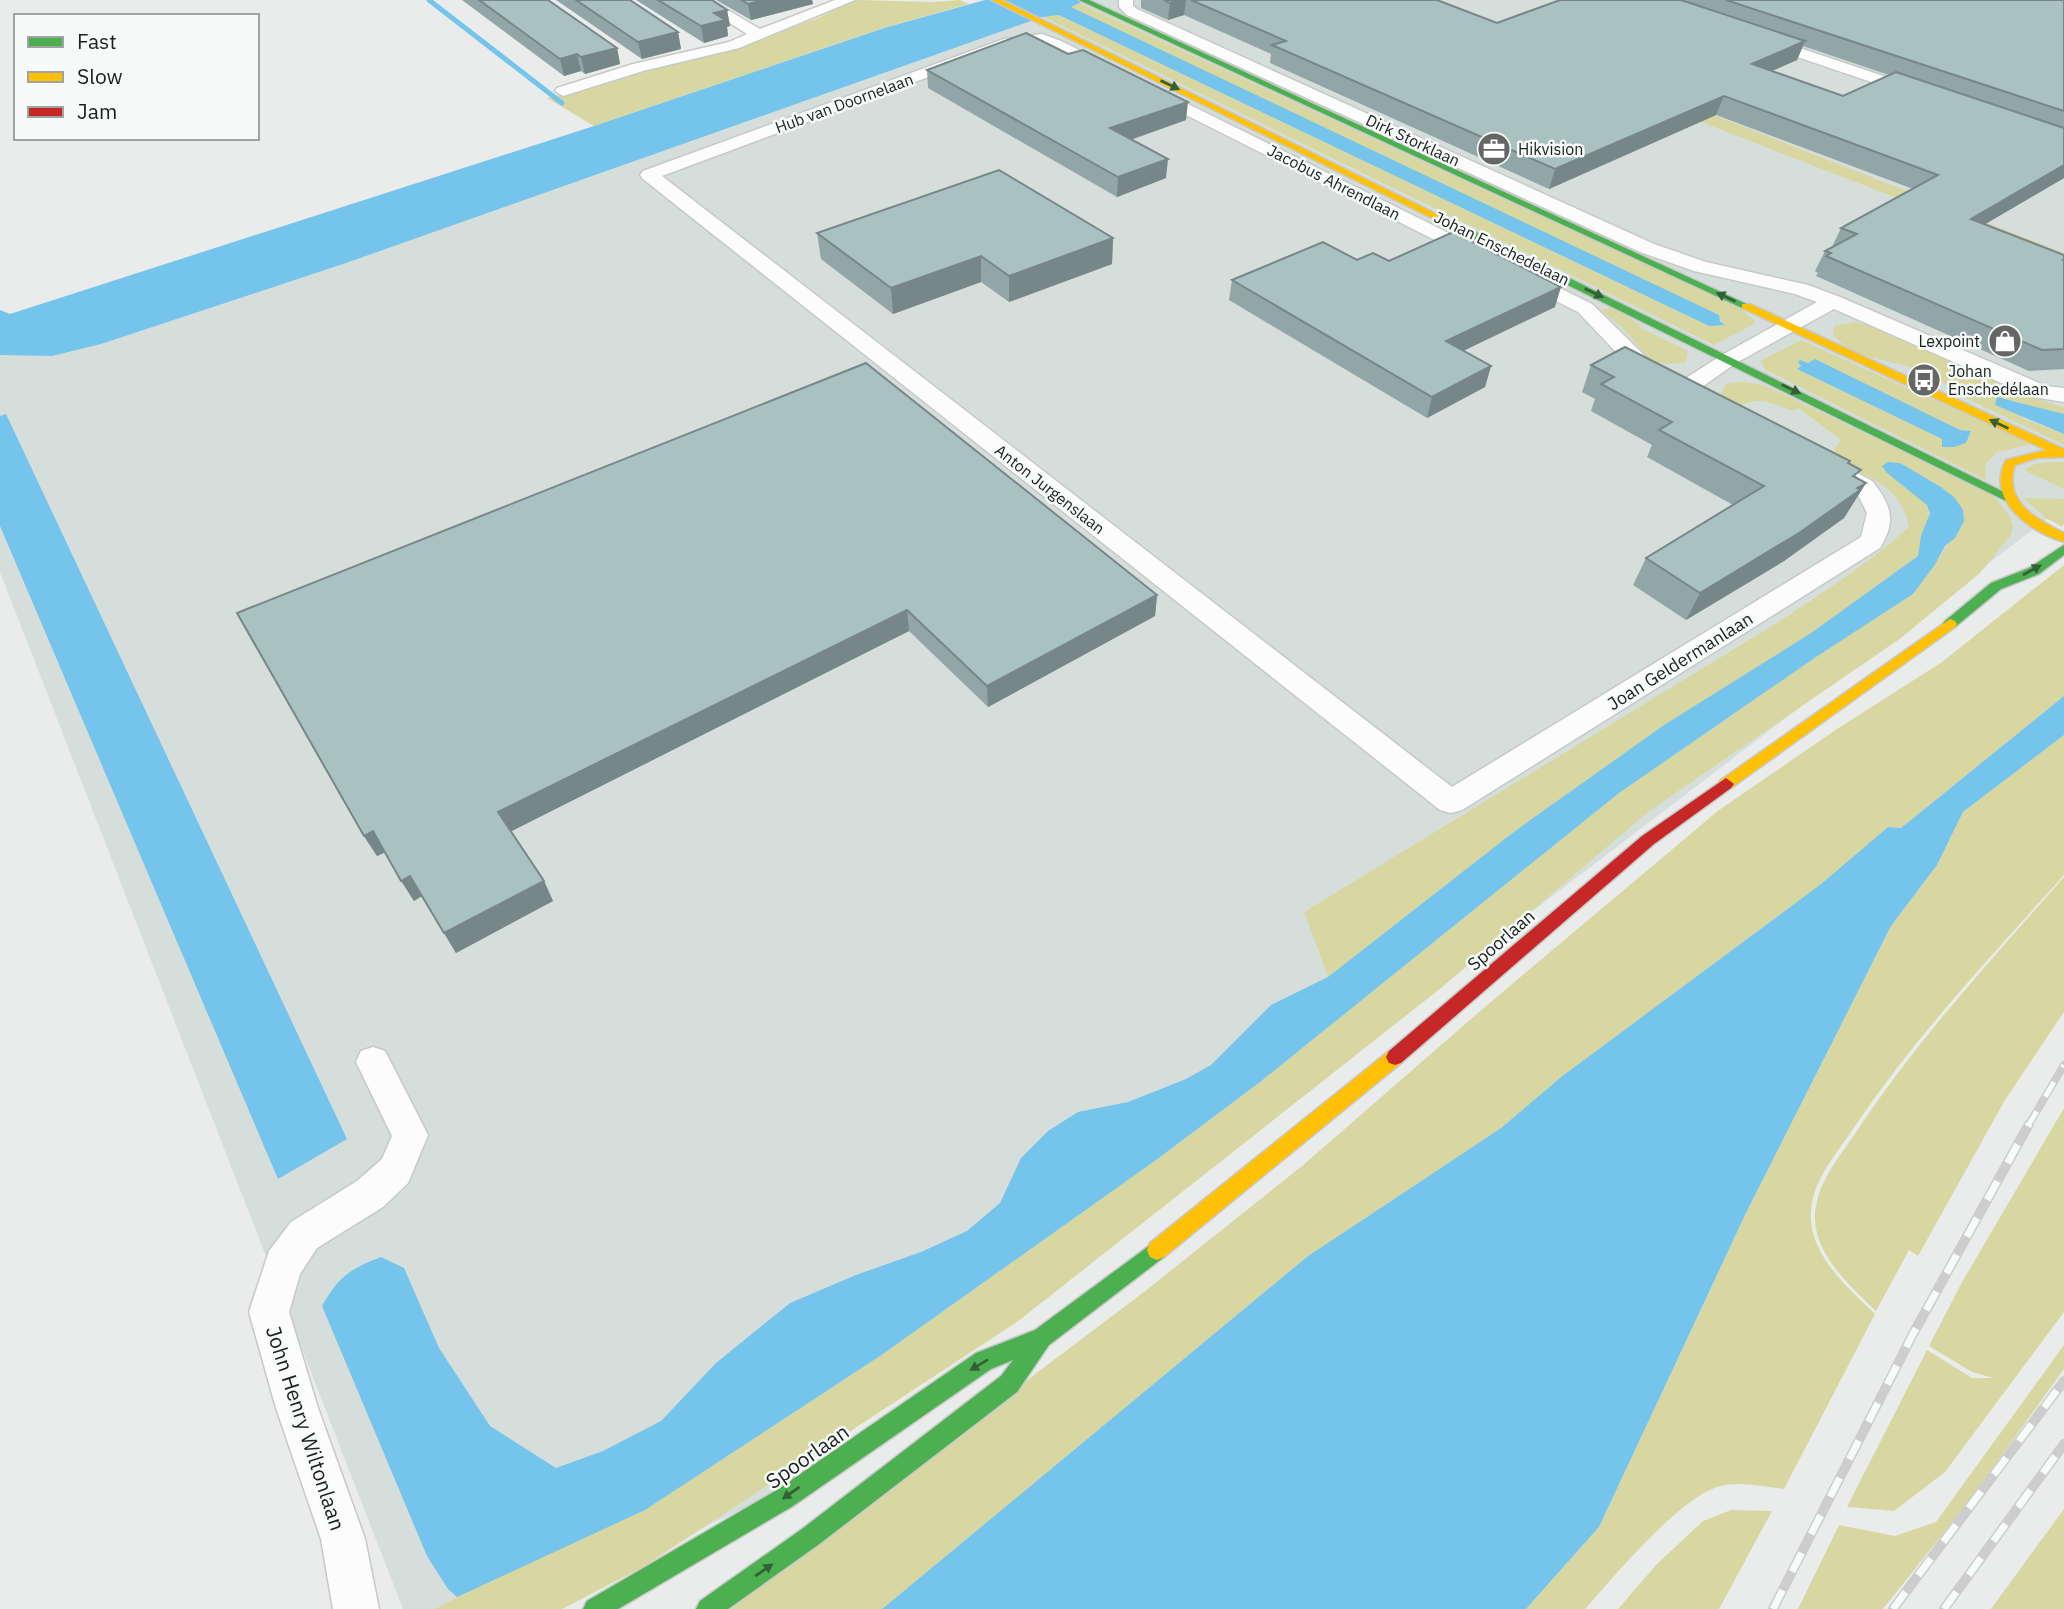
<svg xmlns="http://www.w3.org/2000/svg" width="2064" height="1609" font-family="'IBM Plex Sans',sans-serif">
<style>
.built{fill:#d6dedb}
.green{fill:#d9d7a1;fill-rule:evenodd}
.water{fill:#75c4eb}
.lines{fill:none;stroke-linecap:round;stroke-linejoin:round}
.stream{stroke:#75c4eb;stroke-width:5}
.street-casing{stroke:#c7c9c8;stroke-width:3}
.fast-casing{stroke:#c7c9c8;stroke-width:3}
.slow-casing{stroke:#c7c9c8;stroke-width:3}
.jam-casing{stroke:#c7c9c8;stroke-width:3}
.street{fill:#fcfcfc;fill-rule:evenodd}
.fast{fill:#4caf50;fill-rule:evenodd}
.slow{fill:#ffc107;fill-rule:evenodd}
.jam{fill:#c62828;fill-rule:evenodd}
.rail-far1-casing{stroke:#cdcdcd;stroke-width:8}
.rail-casing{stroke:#cdcdcd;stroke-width:10}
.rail-far1{stroke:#f6faf8;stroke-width:5;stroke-dasharray:17;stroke-linecap:butt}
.rail{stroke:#f6faf8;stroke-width:7;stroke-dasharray:21;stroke-linecap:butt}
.wall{fill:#92a6a7;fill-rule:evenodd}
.shaded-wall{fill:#778788}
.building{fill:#aac1c2;stroke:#778788;stroke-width:2}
.oneway{fill:#336035}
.labels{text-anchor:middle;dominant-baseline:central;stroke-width:5;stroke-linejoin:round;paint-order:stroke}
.far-street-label{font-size:16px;fill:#1e201f;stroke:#f6faf8}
.far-poi-label{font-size:16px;fill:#1e201f;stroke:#f6faf8;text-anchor:start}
.street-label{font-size:18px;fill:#1e201f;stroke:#f6faf8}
.near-street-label{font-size:21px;fill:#1e201f;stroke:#f6faf8}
</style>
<rect width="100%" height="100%" fill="#e9eceb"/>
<!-- built -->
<path class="built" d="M1038,0H2064V506L759,1501L533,1609H403L0,572V346Z"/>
<!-- green -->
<path class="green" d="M857,0L931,2L960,0L969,4L883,28L594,126L547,98L716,53L813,20Z
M1079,3L1740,308L1755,321L1754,324L1714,345L1042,16L1059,15L1709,326L1724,325L1718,315L1070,7Z
M1575,73L1653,91L2064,253V263Z
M1614,307L1640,325L1639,327L1688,351L1686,362C1650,369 1648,356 1626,332C1619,324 1609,317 1600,310Z
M1856,322L1877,328L2043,401L2064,407V414L2047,412L2012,400L2022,418L2064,434V445L1951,391L1952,387C1938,380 1922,371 1907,366C1882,359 1849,357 1833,334L1834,326Z
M1801,340L2031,444L1997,452L1985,465L1986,480L1766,370L1760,361ZM1802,366L1960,430L1964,429L1971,432L1966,443L1942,439L1797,369Z
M1743,382L1764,385L1993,495L2009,515L2013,525L2011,535L1980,573L1901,638L1648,812L1441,988L1017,1322L643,1567L562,1609H435L480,1585L645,1510L880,1356L1156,1160L1260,1082L1619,793L1816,657L1913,594L1964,522L1941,487L1900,463L1887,473C1897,480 1928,499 1929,511C1930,519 1920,545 1918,556L1811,633L1664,725L1515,831L1328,977L1304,912L1780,621C1825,591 1869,563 1909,527C1901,484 1864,475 1828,458L1841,440L1798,408L1792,411C1773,403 1754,394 1737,409L1720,396L1727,383Z
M2050,462H2064V489L2024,470L2035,464Z
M2023,498L2064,499V524L2062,527L2046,518Z
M2064,565V696L1901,828L1888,827L1821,884L1561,1077L1501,1128L1308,1256L882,1609H724L1144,1292L1302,1166L1486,1006L1719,810L1837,729L1942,662Z
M2064,735V875C1990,957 1915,1037 1853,1129C1835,1156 1809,1184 1811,1219C1812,1257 1850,1290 1875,1314L1784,1489C1765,1487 1744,1482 1725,1485C1684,1491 1614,1577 1585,1609H1526L1599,1527L1746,1213L1891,926L1937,865L1963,812Z
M2064,877V1012L2005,1100L1918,1256L1909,1250L1876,1311C1852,1288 1816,1256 1815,1220C1814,1187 1837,1160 1855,1134C1916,1041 1991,960 2064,877Z
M2064,1108V1312L1945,1472L1894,1511L1847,1507L1927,1350L1972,1378H1993L1972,1372L1929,1346L1961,1284Z
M2064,1345V1369L1969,1501L1883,1609H1798L1839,1525L1895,1536L1936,1522Z
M2064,1509V1609H1991Z
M1731,1510L1772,1511L1719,1609H1618L1656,1565L1703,1521Z"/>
<!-- water -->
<path class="water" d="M985,0H1086L1071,7L1719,315L1720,321L1725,325L1709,326L1059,15L1042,17L346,263L101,344L52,356L0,355V310L10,314L594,126L884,28Z
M1815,359L1960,430L1971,431L1966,443L1954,447H1942V439L1797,369L1801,366L1798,362L1800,360L1808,363Z
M1997,397L2064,414V434L1995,405Z
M6,414L347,1139L278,1179L0,526V416Z
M1888,462L1900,463L1941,487L1955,498L1963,510L1964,521L1955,538L1945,546L1934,566L1913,594L1816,657L1619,793L1260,1082L1156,1160L880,1356L645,1510L457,1597L448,1589L427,1556L322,1306C339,1276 350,1269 381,1257L404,1268L439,1348L490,1426L556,1468L603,1451L661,1421L716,1363L790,1303L856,1275L921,1252L967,1231L1000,1203L1021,1158L1048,1131L1078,1112L1128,1102L1186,1079L1211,1065L1271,1005L1328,977L1515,831L1664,725L1811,633L1918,556L1921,536L1930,513L1927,505L1887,473L1882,466Z
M2064,696V735L1963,812L1937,865L1891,926L1746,1213L1599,1527L1526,1609H882L1308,1256L1501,1128L1561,1077L1821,884L1888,827L1901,828Z"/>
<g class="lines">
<!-- stream -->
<path class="stream" d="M429,0L562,103"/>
<defs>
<path id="street" d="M694,0H711L760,29L835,0H855L739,48L643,71L563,96L555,91L557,88L633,64L729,42L747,34Z
M1119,0H1133V6L1137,9L1654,244L1706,262L1808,285L1840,297L2046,386L2064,388V402L2033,397L1834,309L1736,363L1699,389L1872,481C1891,504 1897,521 1880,548L1462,810L1451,813L1440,810L643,179L640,175L643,171L1004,39L1042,34L1061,41L1592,304L1652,363L1683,380L1722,355L1817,302L1795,294L1694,271L1640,252L1127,15L1119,7ZM1026,44H1040L1051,47L1578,312L1636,373L1856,491L1867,513L1861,537L1452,787L662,176L1012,46Z
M1761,35L1922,89L1924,92L1916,97L1910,95L1756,43L1753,40L1756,37Z
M373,1047L385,1051L428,1135L408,1183L383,1207L317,1248L300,1274L289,1312L318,1408L365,1539L379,1609H333L321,1539L276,1408L249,1312L269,1251L291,1222L357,1181L382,1159L392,1136L356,1062L361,1051Z"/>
<path id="fast" d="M1079,0H1089L1751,306L1742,308Z
M1466,231H1474L2014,497L2008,501L2004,500L1466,235Z
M2064,545V555L2039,574L2001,589L1955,627H1945L1943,624L1945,621L1991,583L2029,568Z
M1157,1240L1164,1243L1167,1250L1164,1257L1049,1345L1017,1392L818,1545L728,1609H696L700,1601L802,1529L1001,1376L1013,1360L991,1369L793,1506L618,1609H583L587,1601L777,1490L976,1353L1035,1330Z"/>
<path id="slow" d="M992,0H1002L1475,233L1466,235Z
M1742,304H1750L2064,449V457L2037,458L2015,465C2003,501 2035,519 2064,533V542C2030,532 1985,500 2006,460L2046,450L1742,308Z
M1950,619L1955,621L1957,624L1955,627L1731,788H1721L1718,784L1721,780Z
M1395,1049L1401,1051L1404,1057L1401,1063L1164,1257L1157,1260L1150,1257L1147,1250L1150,1243L1389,1051Z"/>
<path id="jam" d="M1726,778L1734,784L1731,788L1654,844L1401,1063L1395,1065L1389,1063L1386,1057L1389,1051L1642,836Z"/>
</defs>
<!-- street casing -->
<use href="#street" class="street-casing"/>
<!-- fast casing -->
<use href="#fast" class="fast-casing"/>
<!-- slow casing -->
<use href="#slow" class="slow-casing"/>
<!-- jam casing -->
<use href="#jam" class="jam-casing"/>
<!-- street -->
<use href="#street" class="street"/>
<!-- fast -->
<use href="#fast" class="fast"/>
<!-- slow -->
<use href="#slow" class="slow"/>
<!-- jam -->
<use href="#jam" class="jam"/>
<defs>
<path id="rail-far1" d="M2028,1126L2064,1065"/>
<path id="rail" d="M1773,1609L1913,1334L2029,1124
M1893,1609L2064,1381
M1944,1609L2064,1444"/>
</defs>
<!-- rail-far1 casing -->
<use href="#rail-far1" class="rail-far1-casing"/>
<!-- rail casing -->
<use href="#rail" class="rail-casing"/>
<!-- rail-far1 -->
<use href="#rail-far1" class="rail-far1"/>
<!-- rail -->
<use href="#rail" class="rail"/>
</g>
<!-- wall -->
<path class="wall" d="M462,0H548L617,48L620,64L585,74L581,71L564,76Z
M556,0H630L678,32L681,49L642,59Z
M636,0H712L727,10L730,26L727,27L728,36L704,43Z
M716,0H812L813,4L751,20Z
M1141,0H1437L1497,23L1560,0H2064V178L1985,224L2064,255V369L2029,371L1816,276L1818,273L1815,271L1825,251L1832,247L1841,228L1913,189L1716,115L1549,189L1270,63L1271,54L1184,15L1168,20L1141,8ZM1803,46L1889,75L1843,96L1771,71L1797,60Z
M927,70L1186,120L1131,140L1166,178L1117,197L928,88Z
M817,233L1113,238L1112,264L1009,302L981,282L893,314L821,259Z
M1357,260L1555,307L1463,351L1491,366L1485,387L1427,418L1229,300L1232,280Z
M1591,365L1850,461L1849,464L1857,478L1866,483L1844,518L1784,561L1686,620L1633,585L1646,558L1733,505L1647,457L1652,445L1591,411L1595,399L1582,392Z
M1157,595L1155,616L988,707L909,631L511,831L544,881L553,901L456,953L422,896L414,901L385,852L377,856L364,836L237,613Z"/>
<!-- shaded-wall -->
<path class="shaded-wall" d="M764,0H812L813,4L751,20L748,4Z
M1178,0H1186L1184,15L1168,20L1170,3Z
M727,10L730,26L727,27L728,36L704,43L701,26L714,13Z
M678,32L681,49L642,59L638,42Z
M1805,41L1797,60L1745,83L1752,64Z
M617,48L620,64L585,74L581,57Z
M577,54L581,71L564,76L560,59Z
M1724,96L1716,115L1549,189L1555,169Z
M1188,102L1186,120L1109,147L1110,128Z
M1168,159L1166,178L1117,197L1118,177Z
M2064,165V178L1960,239L1971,219Z
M1113,238L1112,264L1009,302V276Z
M981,256V282L893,314L891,288Z
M1561,287L1555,307L1440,362L1446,341Z
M1491,366L1485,387L1427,418L1432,397Z
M1866,483L1844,518L1784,561L1686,620L1700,593Z
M1157,595L1155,616L988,707L987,686Z
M907,610L909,631L508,833L498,812Z
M373,831L386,852L377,856L364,836Z
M410,876L422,896L414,901L401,881Z
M544,881L553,901L456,953L444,933Z"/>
<!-- building -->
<path class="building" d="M479,0H548L617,48L581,57L577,54L560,59Z
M576,0H630L678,32L638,42Z
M658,0H712L727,10L714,13L725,20L701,26Z
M741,0H764L748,4Z
M1164,0H1178L1170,3Z
M1191,0H1437L1497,23L1560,0H1681L1805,41L1752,64L1843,96L1896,72L2064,128V165L1971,219L2064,255V259L2063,260H2064V349L2042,350L1826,256L1831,253L1825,251L1857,234L1841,228L1938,175L1724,96L1555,169L1272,45L1286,41Z
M1726,0H2064V111Z
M1026,33L1068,54L1083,50L1188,102L1110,128L1168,159L1118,177L927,70Z
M999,170L1113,238L1009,276L981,256L891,288L817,233Z
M1453,232L1561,287L1446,341L1491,366L1432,397L1232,280L1323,242L1357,260L1373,253L1389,261Z
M1625,347L1850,461L1848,463L1861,470L1853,476L1866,483L1857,488L1860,490L1799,533L1700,593L1646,558L1764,486L1659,430L1672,422L1601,384L1614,377L1591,365Z
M866,363L1157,595L987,686L907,610L498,812L544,881L444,933L410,876L401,881L373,831L364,836L237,613Z"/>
<!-- one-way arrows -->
<defs><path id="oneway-solid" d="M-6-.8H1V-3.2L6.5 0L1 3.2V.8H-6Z" transform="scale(1.75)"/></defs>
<g class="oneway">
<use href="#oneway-solid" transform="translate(1170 85) rotate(26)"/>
<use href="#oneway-solid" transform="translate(1594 293) rotate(26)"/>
<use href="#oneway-solid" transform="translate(1726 297) rotate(-155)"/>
<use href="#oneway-solid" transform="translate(1791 389) rotate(26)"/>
<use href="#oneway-solid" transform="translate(1999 424) rotate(-155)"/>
<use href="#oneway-solid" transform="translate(2032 570) rotate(-29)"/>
<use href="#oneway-solid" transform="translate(979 1365) rotate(149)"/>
<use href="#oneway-solid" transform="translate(791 1493) rotate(145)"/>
<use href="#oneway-solid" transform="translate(764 1570) rotate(-35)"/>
</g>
<!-- icons -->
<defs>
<symbol id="office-disc" viewBox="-11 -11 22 22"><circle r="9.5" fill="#656766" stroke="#f6faf8"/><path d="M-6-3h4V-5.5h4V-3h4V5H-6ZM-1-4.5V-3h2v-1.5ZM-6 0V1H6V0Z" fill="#fff"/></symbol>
<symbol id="shop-disc" viewBox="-11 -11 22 22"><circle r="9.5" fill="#656766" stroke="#f6faf8"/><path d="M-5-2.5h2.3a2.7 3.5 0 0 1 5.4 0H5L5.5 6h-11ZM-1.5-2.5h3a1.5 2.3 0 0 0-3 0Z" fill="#fff"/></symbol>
<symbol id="bus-disc" viewBox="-11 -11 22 22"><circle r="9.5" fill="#656766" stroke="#f6faf8"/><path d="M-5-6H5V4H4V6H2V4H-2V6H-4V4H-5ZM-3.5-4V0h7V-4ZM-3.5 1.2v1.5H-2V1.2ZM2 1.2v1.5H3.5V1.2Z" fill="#fff"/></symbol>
</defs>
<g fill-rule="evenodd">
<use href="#office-disc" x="1475" y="130" width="38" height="38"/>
<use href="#shop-disc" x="1986" y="322" width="38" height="38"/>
<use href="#bus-disc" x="1905" y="361" width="38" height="38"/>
</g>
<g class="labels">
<!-- far-street labels -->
<g class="far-street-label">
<text transform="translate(844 103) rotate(-20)">Hub van Doornelaan</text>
<text transform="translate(1413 140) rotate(25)">Dirk Storklaan</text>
<text transform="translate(1334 182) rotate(27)">Jacobus Ahrendlaan</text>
<text transform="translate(1502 248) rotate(26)">Johan Enschedelaan</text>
<text transform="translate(1050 489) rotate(38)">Anton Jurgenslaan</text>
</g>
<!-- far-poi labels -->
<g class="far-poi-label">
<text x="1518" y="149">Hikvision</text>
<text x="1980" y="341" text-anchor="end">Lexpoint</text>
<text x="1948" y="371">Johan<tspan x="1948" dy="18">Enschedélaan</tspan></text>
</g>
<!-- street labels -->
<g class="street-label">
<text transform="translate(1680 661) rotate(-32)">Joan Geldermanlaan</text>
<text transform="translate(1501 940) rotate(-41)">Spoorlaan</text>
</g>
<!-- near-street labels -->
<g class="near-street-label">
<text transform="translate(306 1428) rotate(72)">John Henry Wiltonlaan</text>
<text transform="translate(807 1456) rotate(-35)">Spoorlaan</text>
</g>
</g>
<!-- legend -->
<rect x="14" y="14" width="245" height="126" fill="#f6faf8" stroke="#a0a3a1" stroke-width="2"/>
<rect x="28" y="37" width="35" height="10" fill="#4caf50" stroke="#a0a3a1" stroke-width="2"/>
<text x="77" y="49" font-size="21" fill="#1e201f">Fast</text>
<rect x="28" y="72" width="35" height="10" fill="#ffc107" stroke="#a0a3a1" stroke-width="2"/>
<text x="77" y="84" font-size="21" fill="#1e201f">Slow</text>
<rect x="28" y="107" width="35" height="10" fill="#c62828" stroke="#a0a3a1" stroke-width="2"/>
<text x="77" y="119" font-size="21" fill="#1e201f">Jam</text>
</svg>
